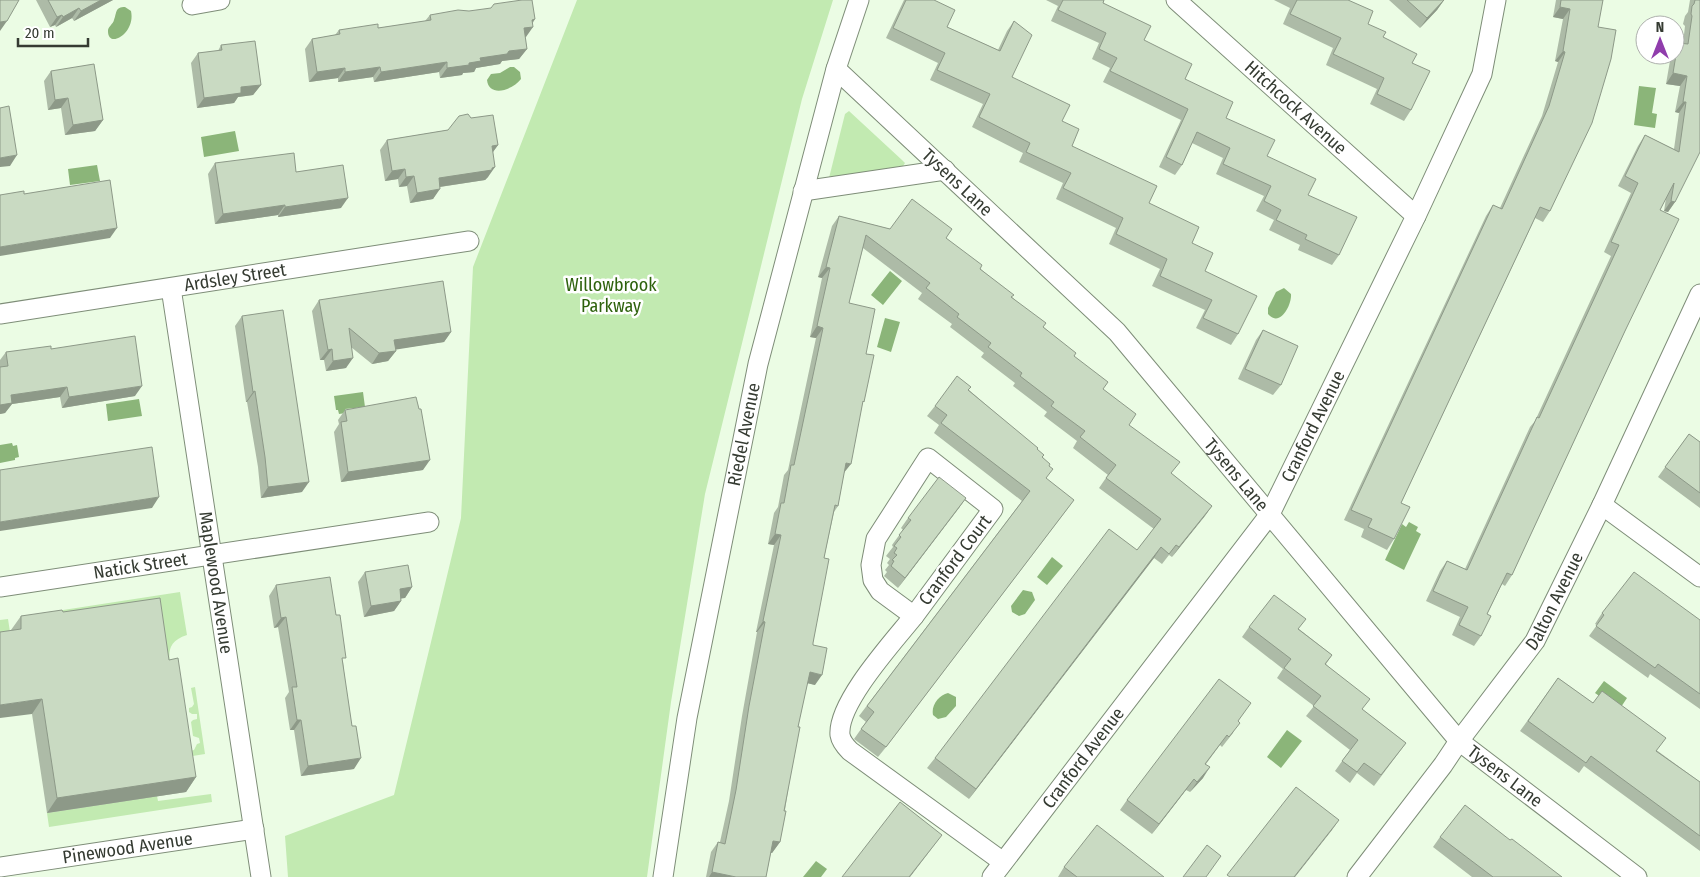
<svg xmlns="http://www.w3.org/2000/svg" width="1700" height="877" font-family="'Fira Sans Condensed',sans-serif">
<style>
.green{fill:#c2eab1}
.water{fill:#8bb579}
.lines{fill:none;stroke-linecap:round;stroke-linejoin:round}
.street-casing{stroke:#7e8d78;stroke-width:21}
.street{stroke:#fff;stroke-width:19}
.wall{fill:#adbba7}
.shaded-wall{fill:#8d9988}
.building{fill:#c9dac2;stroke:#8d9988}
.labels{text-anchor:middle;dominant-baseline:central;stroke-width:5;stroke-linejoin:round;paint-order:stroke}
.street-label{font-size:18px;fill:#353b32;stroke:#fff}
.park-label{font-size:18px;fill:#2e620d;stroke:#fff}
</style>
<rect width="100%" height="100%" fill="#ebfce4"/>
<!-- green -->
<path class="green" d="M577,0H833L802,99L705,494L671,702L647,877H288L285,836L394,795L461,518L473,267Z
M849,111L902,160L905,163L903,166L829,178L845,114Z
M180,592L187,635C165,642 169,655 171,673L52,627L50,612Z
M8,619L10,632L0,634V620Z
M195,687L205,754L180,758L190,751L194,750L197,744L200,743L199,738L193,736L191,722L193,720L197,719V714H192L189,712V708L192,707L194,704L191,688Z
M211,794L212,802L49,827L47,813L157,796L158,801Z"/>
<!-- water -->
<path class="water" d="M125,7L131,11C136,34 107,50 108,30C109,26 113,24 114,20C117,12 115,7 125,7Z
M510,67H514L520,72L521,79C513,90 489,98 487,80L491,74L500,73Z
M1639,86L1656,88L1652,113L1657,114L1655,128L1634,125Z
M235,131L239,151L204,157L201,137Z
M97,165L100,181L70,185L68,169Z
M890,271L902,281L883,305L871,295Z
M1284,288L1291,294C1292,305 1280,328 1268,314V308L1276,292Z
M885,318L900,322L891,352L877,347Z
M363,392L365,407L345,409L346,413L339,414L338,410H336L334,396Z
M139,399L142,416L108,421L106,404Z
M12,443L13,446L17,445L19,457L15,458V460L0,463V445Z
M1409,522L1418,527L1416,531L1421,534L1404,570L1385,560L1402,524L1406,527Z
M1052,557L1063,566L1047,585L1037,577Z
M1023,590L1032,592L1035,600L1025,614L1019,616L1012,612L1011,606Z
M1604,681L1627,698L1619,710L1595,693Z
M948,693L956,697V706L946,717L938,719L933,715C931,705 939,695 948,693Z
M1287,730L1302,741L1281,768L1267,757Z
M816,861L827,869L821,877H803Z"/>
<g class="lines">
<defs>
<g id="street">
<path id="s1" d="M1176,0L1416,216"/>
<path d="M192,5L220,0"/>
<path id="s2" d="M836,69L1117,332L1459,741L1637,877"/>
<path d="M803,191L945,170"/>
<path id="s3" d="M171,288L261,877"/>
<path id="s4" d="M0,314L469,241"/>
<path d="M928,458L993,509L914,616L880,591L873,580L871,565L876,539Z"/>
<path d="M1602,505L1700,577"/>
<path id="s5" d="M0,587L429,522"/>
<path d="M914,616C894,641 837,703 840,735C841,741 845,746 850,751L1003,862"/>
<path id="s6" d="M0,867L254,829"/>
<path id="s7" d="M663,877L687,718L758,364L836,69L859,0"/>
<path id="s8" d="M992,877L1270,514L1416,216L1482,74L1496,0"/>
<path id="s9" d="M1357,877L1443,765L1459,741L1535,641L1602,505L1700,294"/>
</g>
</defs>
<!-- street casing -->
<use href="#street" class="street-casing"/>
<!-- street -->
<use href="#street" class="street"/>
</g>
<!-- wall -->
<path class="wall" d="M36,0H113L74,21L72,18L56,27L55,25L50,27Z
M904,0H934L947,27L998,50L1007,31L1014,21L1012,77L1062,121L1072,146L1149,203L1192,243L1205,271L1238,334L1231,345L1196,328L1205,310L1152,286L1160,269L1109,244L1116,228L1056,199L1063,183L1019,162L1023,153L972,127L983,104L930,80L938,63L886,38Z
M1046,0H1104L1103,3L1308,195L1339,255L1332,265L1298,250L1300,245L1269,230L1274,220L1256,211L1264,196L1216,174L1223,158L1192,143L1182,165L1175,175L1159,167L1181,120L1103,82L1110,68L1092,59L1099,43L1051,21L1058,6Z
M1274,0H1348L1368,24L1412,63L1411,110L1404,121L1370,104L1377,89L1326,65L1333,48L1283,24L1290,8Z
M1389,0H1444L1437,10L1420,28Z
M1556,0H1603L1550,211L1543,222L1535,218L1401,503L1394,539L1387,550L1361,537L1364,529L1344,520L1486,216L1493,205L1500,208L1542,116L1558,62L1555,61L1563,19L1553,17Z
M1690,0H1700L1675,202L1668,212L1664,211L1666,198L1660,210L1625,331L1512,575L1505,586L1502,584L1487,614L1481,636L1474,646L1452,635L1460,617L1426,601L1440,571L1447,561L1465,569L1530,427L1535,421L1611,256L1604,252L1631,193L1618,186L1638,146L1645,135L1674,149L1679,113L1675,112L1680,86L1666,84L1671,55H1675V48L1678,43H1683L1685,26L1683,24L1685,16L1688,12Z
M430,15L535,19L525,37L527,49L519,59L502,61L500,64L476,68L474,72L463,73L462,75L440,78L439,72L374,82L373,77L338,82V78L309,82L305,49L312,39L335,35L339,30L378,28L425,21Z
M221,45L261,85L253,95L238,97L234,103L197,108L191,63L198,53L218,51Z
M51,71L103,120L95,131L65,135L61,108L48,110L44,81Z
M471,118L498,145L493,152L488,177L485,180L440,187L433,199L410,203L407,186L399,187L398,179L385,181L380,150L387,140L448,130Z
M215,163L296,172L341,208L278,217V215L215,224L208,174Z
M839,216L890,229L946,238L1012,297L1074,356L1103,389L1129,425L1172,474L1212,506L1172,557L1169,555L1162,564L1154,558L969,799L927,768L935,758L1137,550L1154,529L1099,488L1108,475L1073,448L1077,441L1044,416L1047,412L1013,386L1015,383L981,357L984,353L950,327L952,324L918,299L922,293L863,248L849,303L866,354L862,405L844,473L838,506L834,512L824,558L813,643L815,685L807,683L798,727L780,842L772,853L771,852L766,877H706L711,852L718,842H720L729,801L742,716L757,632H756L774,545L768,544L774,513L778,507L784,475L788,470L816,338L810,337L822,278L818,277L832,226Z
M319,300L451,332L444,342L395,349L396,351L388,361L372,364L351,347L346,368L326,371L324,360H320L312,311Z
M242,316L302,492L261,498L258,467L247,402H246L235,326Z
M1263,330L1281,385L1273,395L1238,379L1256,340Z
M51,349L135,396L62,408L60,397L12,404L5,413L0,414V360L6,352Z
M969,390L1037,449L1049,466L1046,479L1066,510L878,757L854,739L866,722L859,716L1022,501L934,433L939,425L927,416L935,406Z
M345,410L423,470L341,482L334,432L339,424L338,420Z
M1689,434L1700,442V508L1658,477Z
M966,498L898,588L884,576L887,572L885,570L889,565L887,563L890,559L886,556L893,547L892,545L903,530L901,528L908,518Z
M365,572L412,587L405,598H401V601L394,611L364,617L358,582Z
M276,585L343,662L354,769L301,776L294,730H290L285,698L289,692L278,627L274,628L269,596Z
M63,612L196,777L186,792L47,813L32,714L11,630L21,616Z
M1602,613L1700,620V709L1650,674L1648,678L1589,636L1597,625L1595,624Z
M1249,627L1299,629L1332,655L1326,664L1363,710L1406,743L1374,786L1357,773L1350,783L1335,771L1350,750L1306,716L1314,706L1277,678L1283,669L1242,637Z
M1558,678L1700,782V851L1584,766L1579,773L1520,731Z
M1238,721L1233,733L1222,747L1220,745L1206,764L1203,778L1190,792L1186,790L1152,834L1120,810L1127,800Z
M1440,837L1510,840L1562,877H1472L1433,847Z
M1064,867L1164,877H1058Z"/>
<!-- shaded-wall -->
<path class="shaded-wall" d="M101,0H113L74,21L81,11Z
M1444,0L1437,10L1420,28L1427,18Z
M1560,7L1570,9L1563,19L1553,17Z
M79,8L72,18L56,27L63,17Z
M62,15L55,25L50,27L57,17Z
M535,19L529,27H533L526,37L516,38L524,28L532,20Z
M7,21L0,31V22Z
M527,49L519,59L502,61L500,64L476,68L474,72L463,73L462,75L440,78L447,68L469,63L480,58L509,51Z
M1563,51L1565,52L1558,62L1555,61Z
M447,62L439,72L374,82L381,72Z
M380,67L373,77L338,82L345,72Z
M345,68L338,78L309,82L317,72Z
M1673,73L1687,76L1680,86L1666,84Z
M261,85L253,95L238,97L234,103L197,108L204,98L241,87Z
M68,98L61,108L48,110L55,100Z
M1683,102H1686L1679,113L1675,112Z
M103,120L95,131L65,135L73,125Z
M498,145L490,156L492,146Z
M17,155L10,166L0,167V158Z
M495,167L488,177L485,180L432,188L439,178Z
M405,169L398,179L385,181L392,171Z
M414,176L407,186L399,187L406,177Z
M440,189L433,199L410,203L417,193Z
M348,198L341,208L278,217L285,207Z
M1671,201L1675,202L1668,212L1664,211Z
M285,205L278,215L215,224L223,214Z
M117,228L110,238L0,256V247Z
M826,267L830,268L822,278L818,277Z
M817,326L823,328L816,338L810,337Z
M451,332L444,342L387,351L394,340Z
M332,349L324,360H320L328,350Z
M396,351L388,361L372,364L379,353Z
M353,358L346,368L326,371L333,361Z
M142,386L135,396L62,408L69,397Z
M67,387L60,397L12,404L5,413L0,414V405L11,395Z
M255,391L247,402H246L253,392Z
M430,460L423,470L341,482L348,472Z
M846,463L851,464L843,474Z
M309,482L302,492L261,498L268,487Z
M159,497L152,508L0,531V522Z
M966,498L959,508L898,588L905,578Z
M1074,500L1066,510L878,757L886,747Z
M1212,506L1205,516L1172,557L1179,547Z
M775,534L781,535L774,545L768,544Z
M1161,547L1154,558L969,799L976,789Z
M412,587L405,598L392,600L400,589Z
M401,601L394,611L364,617L371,606Z
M286,617L278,627L274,628L281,618Z
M763,621L765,622L757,632H756Z
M810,672L822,675L815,685L803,682Z
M42,699L32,714L0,718V705Z
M297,720H301L294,730H290Z
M361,758L354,769L301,776L308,766Z
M1210,767L1203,778L1190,792L1197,782Z
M196,777L186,792L47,813L57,798Z
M1194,779L1186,790L1152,834L1159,824Z
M1339,820L1332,830L1295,877H1294Z
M942,835L910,877H909Z
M773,841L780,842L772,853L766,852Z
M712,872L736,877H709Z"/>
<!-- building -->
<path class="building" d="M0,0H19L7,21L0,22Z
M48,0H101L81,11L79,8L63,17L62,15L57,17Z
M522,0H532L535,19L532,20L533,27L524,28L527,49L509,51L507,54L480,58L481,61L469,63V65L447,68V62L381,72L380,67L345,72V68L317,72L312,39L340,34L339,30L378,24V28L431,20L430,15L458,10L469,11L491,8L494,4Z
M906,0H934L955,10L947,27L1000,51L1014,21L1032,35L1012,77L1070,105L1062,121L1079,129L1072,146L1157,186L1149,203L1199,227L1192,243L1213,253L1205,271L1257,296L1238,334L1203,318L1212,300L1160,276L1167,259L1116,234L1123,218L1063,188L1071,173L1026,152L1030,143L979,117L990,94L937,70L945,53L893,28Z
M1063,0H1104L1103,3L1151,26L1144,40L1192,64L1185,79L1233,102L1226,118L1275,140L1267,156L1316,179L1308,195L1357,217L1339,255L1305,239L1307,235L1276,220L1281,210L1264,201L1271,186L1223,164L1230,148L1197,132L1182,165L1166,157L1188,109L1110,71L1117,58L1099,49L1106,33L1058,10Z
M1297,0H1348L1373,11L1368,24L1386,32L1383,37L1417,54L1412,63L1430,71L1411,110L1377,94L1384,78L1333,54L1341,38L1290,14Z
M1407,0H1444L1427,18Z
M1561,0H1603L1598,27L1616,30L1611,59L1592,123L1550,211L1540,207L1401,503L1410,507L1394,539L1368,527L1372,519L1351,510L1493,205L1502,209L1549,106L1565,52L1563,51L1570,9L1560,7Z
M1695,0H1700V152L1675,202L1671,201L1674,183L1660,210L1679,219L1625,331L1512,575L1507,573L1487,614L1491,616L1481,636L1459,625L1468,607L1433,591L1447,561L1467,570L1537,417L1539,418L1619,245L1611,242L1638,183L1625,176L1645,135L1679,152L1686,102H1683L1687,76L1673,73L1678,43L1688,44L1692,16L1691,14L1692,6L1694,4Z
M255,41L261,85L241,87V93L204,98L198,53L222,50L221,45Z
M94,64L103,120L73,125L68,98L55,100L51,71Z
M9,106L17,155L0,158V108Z
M468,114L471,118L493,115L498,145L492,146L495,167L492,168V170L439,178L440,189L417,193L414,176L406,177L405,169L392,171L387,140L448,130L459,116Z
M294,153L296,172L343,165L348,198L285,207V205L223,214L215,163Z
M110,180L117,228L0,247V195L24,191V194Z
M912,199L952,229L946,238L982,265L980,269L1014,295L1011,297L1046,323L1043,327L1076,353L1074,356L1108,382L1103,389L1136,414L1129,425L1180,462L1171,473L1212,506L1179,547L1176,545L1169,554L1161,547L976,789L935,758L1109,529L1137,550L1161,519L1106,478L1116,465L1080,437L1085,431L1051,406L1054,402L1020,376L1022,373L988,347L991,343L957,317L959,314L926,288L930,283L866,235L849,303L875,309L866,354L874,355L864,402L863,401L851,464L846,463L838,506L835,505L824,558L829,559L813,643V645L827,648L822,675L810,672L798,727H800L784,811H786L780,842L773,841L766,877H736L712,872L718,842L725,844L736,790L749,706L765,622L763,621L781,535L775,534L781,503H784L791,465H794L823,328L817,326L830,268L826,267L839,216L890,229Z
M443,281L451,332L394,340L396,351L379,353L349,328L353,358L333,361L332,349L328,350L319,300Z
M283,310L309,482L268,487L265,457L255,391L253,392L242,316Z
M1263,330L1298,346L1281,385L1245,369Z
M135,336L142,386L69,397L67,387L11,395L12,403L0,405V367L8,366L6,352L51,346V349Z
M957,376L971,387L968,390L1038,448L1037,449L1044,455L1042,457L1050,464L1049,466L1053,469L1046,478L1074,500L886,747L861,729L874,712L867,706L1030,491L941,423L947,415L935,406Z
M416,397L419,409H421L430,460L348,472L341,422L347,421L345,410Z
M1689,434L1700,442V493L1665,467Z
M152,447L159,497L0,522V470Z
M939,477L966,498L905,578L891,566L894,561L892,560L897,555L894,553L897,548L894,546L901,537L899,535L911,520L908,518Z
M408,565L412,587L400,589L401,601L371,606L365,572Z
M1634,572L1700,620V694L1658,664L1655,668L1596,626L1604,615L1602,613Z
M330,577L336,615H340L346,658H342L352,726H356L361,758L308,766L301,720H297L292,687H297L286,617L281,618L276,585Z
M1274,595L1306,619L1298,629L1332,655L1325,664L1370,699L1362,709L1406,743L1381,775L1364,763L1357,772L1342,761L1358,740L1313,706L1321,696L1284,668L1291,659L1249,627Z
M160,598L169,660L178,658L196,777L57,798L42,699L0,705V632L21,629V616L62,610L63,612Z
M1558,678L1593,703L1602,691L1666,738L1656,751L1700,782V836L1591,756L1586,763L1528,721Z
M1219,679L1251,703L1238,721L1240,723L1229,737L1227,735L1205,764L1210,767L1197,782L1194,779L1159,824L1127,800Z
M1296,787L1339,820L1294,877H1230L1227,875Z
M900,802L942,835L909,877H842Z
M1465,805L1510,840L1512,839L1562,877H1493L1440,837Z
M1097,825L1164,877H1077L1064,867Z
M1207,845L1221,856L1206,877H1183Z"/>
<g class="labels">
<!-- street labels -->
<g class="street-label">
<text stroke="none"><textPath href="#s1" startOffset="161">Hitchcock Avenue</textPath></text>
<text stroke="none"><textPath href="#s2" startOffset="166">Tysens Lane</textPath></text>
<text stroke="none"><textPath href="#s4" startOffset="238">Ardsley Street</textPath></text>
<text stroke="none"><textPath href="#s8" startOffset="555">Cranford Avenue</textPath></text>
<text stroke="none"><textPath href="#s7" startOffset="450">Riedel Avenue</textPath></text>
<text stroke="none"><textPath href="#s2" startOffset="571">Tysens Lane</textPath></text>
<text transform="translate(955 560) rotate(-53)">Cranford Court</text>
<text stroke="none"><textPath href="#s5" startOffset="142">Natick Street</textPath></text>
<text stroke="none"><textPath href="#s3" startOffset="298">Maplewood Avenue</textPath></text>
<text stroke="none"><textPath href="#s9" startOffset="340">Dalton Avenue</textPath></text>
<text stroke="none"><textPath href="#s8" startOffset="150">Cranford Avenue</textPath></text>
<text stroke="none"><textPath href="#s2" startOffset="976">Tysens Lane</textPath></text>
<text stroke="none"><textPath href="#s6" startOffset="129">Pinewood Avenue</textPath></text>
</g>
<!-- park labels -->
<g class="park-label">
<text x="611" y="285">Willowbrook<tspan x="611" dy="21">Parkway</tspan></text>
</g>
</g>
<!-- north arrow -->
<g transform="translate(1660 40)"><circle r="24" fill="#ffffff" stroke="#aeb1ad"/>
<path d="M0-4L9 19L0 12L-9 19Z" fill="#903dac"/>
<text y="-8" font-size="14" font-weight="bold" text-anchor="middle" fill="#353b32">N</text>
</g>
<!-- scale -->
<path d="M18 38v8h70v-8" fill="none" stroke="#353b32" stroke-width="2.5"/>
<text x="25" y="38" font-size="15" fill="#353b32" stroke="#ffffff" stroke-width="4" paint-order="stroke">20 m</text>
</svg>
